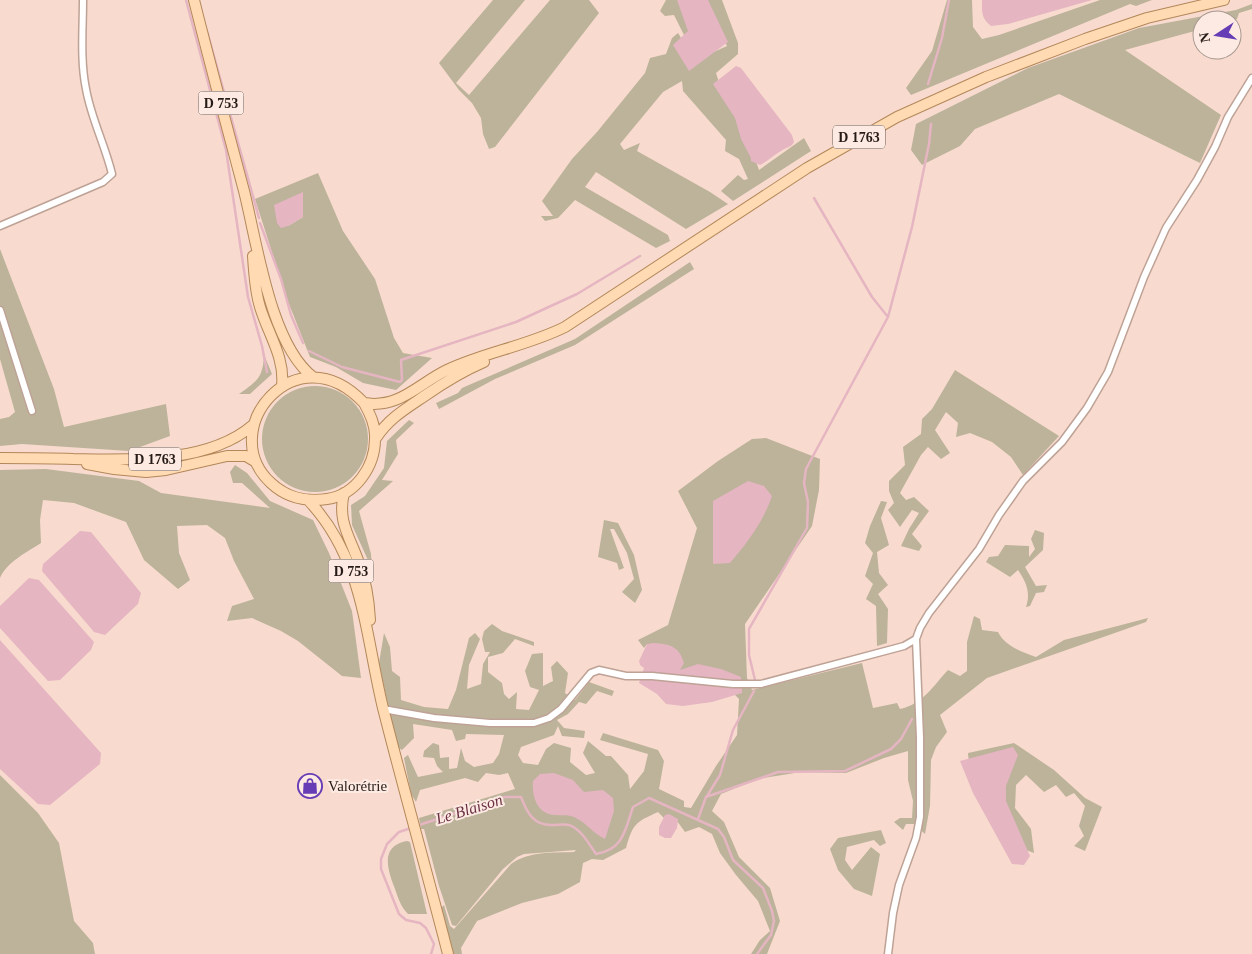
<svg xmlns="http://www.w3.org/2000/svg" width="1252" height="954" font-family="'Times New Roman',serif">
<style>
.green{fill:#bcb39a;fill-rule:evenodd}
.water{fill:#e5b5c2}
.lines{fill:none;stroke-linecap:round;stroke-linejoin:round}
.stream{stroke:#e5b5c2;stroke-width:2.5}
.street-casing{stroke:#bea296;stroke-width:9}
.primary-casing{stroke:#b3875a;stroke-width:12}
.street{stroke:#fff;stroke-width:6}
.primary{stroke:#ffdab2;stroke-width:10}
.labels{text-anchor:middle;dominant-baseline:central;stroke-width:4;stroke-linejoin:round;paint-order:stroke}
.shield{fill:#fdebe3;stroke:#665954;stroke-width:1}
.shield-label{font-size:14px;font-weight:bold;fill:#261b17}
.poi-label{font-size:15px;fill:#261b17;stroke:#fdebe3;text-anchor:start}
.water-label{font-size:16px;font-style:italic;fill:#6b2f43;stroke:#fdebe3}
</style>
<rect width="100%" height="100%" fill="#f8dbce"/>
<!-- green -->
<path class="green" d="M493,0H525L456,83L469,95L550,0H589L599,13L495,147L489,149L483,134L481,118L472,103L459,90L439,63Z
M666,0H681L693,32L684,35L674,15L665,16L660,11Z
M704,0H722L738,43V54L716,73L722,92L743,124L759,170L804,138L811,151L733,201L721,191L738,175L744,180L748,179L739,159L725,151L726,140L683,91L682,81L663,92L620,144L624,150L640,143L637,151L710,192L728,204L686,229L596,172L585,187L668,235L670,241L656,248L575,200L558,218L545,221L541,216H553L542,201L572,159L597,132L645,73L650,58L666,54L672,38L678,33L683,41L689,63L727,46Z
M947,0H972L973,27L982,39L999,35L1100,0H1152L1136,6L1130,4L911,95L906,88L932,51Z
M1252,4V9L1239,13L1237,19L1232,21L1202,20V29L1125,50L1221,115L1200,163L1059,94L975,129L960,146L922,165L911,150L916,124L1028,68L1139,28L1236,10Z
M318,173L343,231L375,279L394,338L403,353L432,358L396,390L363,383L336,367L310,357L287,299L255,199ZM303,192V217L288,226Z
M0,249L54,389L64,427L166,404L170,436L129,451L22,444L0,446V419L9,417L15,412L0,359Z
M690,262L694,269L575,345L495,379L439,409L436,403L458,393L462,388L575,339Z
M264,355L272,374L250,394H239C257,381 263,378 264,355Z
M955,370L1059,436L1023,475L1011,457L992,442L970,433L956,437L958,423L946,412L935,430L950,453L941,459L928,447L921,455L900,493L906,500L914,497L929,511L912,534L922,546L919,551L901,546L909,529L919,513L912,510L900,527L888,510L894,503L889,491V481L905,465L903,447L921,434L922,419L932,409Z
M262 439a53 53 0 1 1 106 0a53 53 0 1 1-106 0Z
M409,420L414,423L396,440L398,454L382,480L393,481L359,511L371,554L372,569L352,525L351,505L365,496L384,468L387,441Z
M766,438L820,459L819,490L812,526L745,624L747,678L752,690L862,663L873,708L897,703L900,709C923,704 933,686 948,670L960,676L967,671V642L974,616L980,619L982,630L998,632C1005,646 1022,652 1036,657L1064,640L1148,618L1146,622L987,678L940,715L947,732L936,747L931,760L930,806L925,834L914,824H906L903,830L894,822L900,818H912L913,801L908,780V751L884,758L846,773L801,772L758,779L721,794L712,811L724,822L739,857L770,888L780,921L767,954H751L760,940L770,931L758,901L736,875L720,853L712,834L699,827L685,832L677,821L668,822L658,812C636,822 633,823 626,848L603,860L592,859L583,863L580,882L558,894L522,903L477,921L461,948L462,954H452L441,908L444,905L450,926L454,929L511,864C529,851 552,853 574,852L576,850L524,854L517,857L503,869L456,926L452,925L439,886L424,829H421L419,818L515,789L508,773L499,775L486,773L478,782L465,778L420,790L416,802L411,794L404,758L408,755L418,777L443,772L437,766L434,758L423,757L424,751L433,743L439,745L440,758L449,757V769L457,768L461,748L465,761L474,767L493,763L499,754L504,735L466,734L465,739L456,741L452,730L413,724L414,738L402,750L397,747L379,663L384,633L390,647L392,671L400,677L401,700L424,707L448,709L456,690L469,638L475,633L480,639L469,665L467,689L481,684L483,664L490,652H485L482,639L484,631L492,624L502,631L534,642V646L515,639L503,653L488,657V672L502,683L504,694L509,699L517,692L516,709L529,710L539,690L530,687L525,671L532,654L543,653V686L553,681L551,667L557,661L568,673L565,693L575,700L589,682L614,691L612,696L597,691L586,704L579,702L568,714L557,720L564,728L585,731L584,738L562,736L558,726L554,735L521,747L518,755L523,763L538,765L546,749L554,743L571,748L570,762L586,775L595,773L583,753L588,741L606,756H611L628,775L630,789L644,771L648,754L600,740L603,733L658,750L664,761L659,789L684,801V807L691,808L716,766L737,735L739,699L712,672L679,671L647,644L644,648L638,640L668,625L697,528L678,491L718,461L752,439Z
M235,465L247,473L270,501L313,520L329,553L352,611L361,678L342,676L298,641L281,631L252,618L227,621L232,606L254,599L234,561L225,538L207,525L177,526L179,553L190,580L178,589L144,560L126,522L74,503L43,500L40,520L41,543C27,552 7,562 0,578V470L46,469L139,481L161,493L270,508L242,483H233L230,472Z
M881,501L887,502L881,518L889,545L877,552L879,573L888,585L878,594L888,609L887,643L877,646L876,606L866,599L873,584L865,576L873,553L865,543L870,526Z
M604,520L618,523L634,555L642,590L635,603L622,592L634,579L627,553L614,529H610L624,568L619,570L617,563L598,557Z
M1035,530L1044,533L1043,550L1025,567L1036,586L1047,585L1044,592L1036,593L1030,606L1026,607C1031,592 1026,582 1018,570L1010,577L986,562L989,557L998,556L1005,545L1029,546V557L1035,549L1031,539Z
M1014,743L1054,770L1085,798L1102,807L1085,851L1074,846L1084,836L1079,826L1085,806L1074,793L1066,797L1056,785L1044,792L1026,775L1016,785L1015,808L1031,829L1034,853L1018,847L969,764L968,753Z
M0,775L38,813L59,843L74,921L93,943L95,954H0Z
M881,830L886,843L880,846L874,840L847,847L845,860L852,870L871,847L880,854L872,896L854,889L838,870L830,849L838,838Z
M407,841L410,842L427,914H408C401,907 398,898 395,889C388,871 379,846 407,841Z"/>
<!-- water -->
<path class="water" d="M677,0H708L728,42L689,71L673,45L688,31Z
M982,0H1092L1008,24L991,26C981,18 982,12 982,0Z
M736,66L741,68L792,135L794,142C791,148 786,147 781,151C774,155 768,161 760,165L751,161V158L741,139L735,118L713,84Z
M303,192V217L288,226L281,228L277,223L274,205Z
M748,481L764,486L772,496C763,522 748,542 730,563L713,564V501Z
M80,531L91,532L141,593L138,604L105,635L94,632L42,571L43,564Z
M29,578L39,580L94,642L91,650L60,680L48,681L0,628V606Z
M0,640L101,753L100,764L50,805L38,804L0,769Z
M653,643C670,644 679,646 684,663L680,670L698,664L721,669L741,677L742,693L712,702L683,706L666,704L657,694L639,683L644,668L640,665L639,661L647,644Z
M1013,747L1018,755L1006,786V801L1030,856L1024,865L1012,864L973,793L960,761Z
M554,773L573,780L584,792L603,790L613,798L614,811L605,839C592,833 588,824 576,818C567,813 558,817 549,814C535,810 532,793 533,781L540,774Z
M669,814L678,819L677,828L671,838H665L659,835V827L665,815Z"/>
<g class="lines">
<!-- stream -->
<path class="stream" d="M186,0L226,150L248,297L262,346L267,372
M207,31L259,218
M928,84L942,38L949,0
M260,223L281,279L291,315L303,343
M888,317L912,227L929,144L931,124
M309,351L342,367L400,382L402,380L401,360L516,322L577,294L640,256
M755,680L749,655V629L807,528L808,502L804,483L806,469L888,317L872,297L814,198
M707,796L720,775L733,730L754,691
M698,819L706,797L778,772L845,771L891,749L901,739L912,719
M416,826L505,797H521C527,813 534,826 553,825C558,825 564,824 569,825C581,829 589,844 596,854C624,849 625,830 633,807L649,798L718,829L724,837L733,860L763,888L772,911L774,921L771,935L757,954
M411,828L399,832L387,844L381,859V869L399,914L406,920L420,923L426,928L434,944L431,954"/>
<defs>
<path id="street" d="M0,226L103,182L112,174C105,145 91,118 86,89C80,60 83,29 83,0
M0,310L32,411
M383,709L434,718L490,723H534L549,718L561,709L591,673L599,670L626,676H652L733,684H761L904,646L916,639L920,628L929,613L979,549L999,515L1023,481L1062,442L1087,408L1108,372L1144,277L1166,228L1197,180L1215,147L1228,117L1252,78
M888,954L893,913L899,885L916,838L920,817V738L916,639"/>
<path id="primary" d="M194,0C210,64 227,127 244,191C257,242 270,344 313,377
M253,256C254,273 255,291 260,307C268,334 285,357 282,386
M364,403C370,414 376,426 375,439C375,466 356,495 327,499C305,502 287,498 271,483C214,431 296,330 364,403C399,409 418,384 447,370C485,352 527,346 565,327L807,168L897,117L986,77L1085,39L1147,18L1224,0
M376,438C389,418 407,408 426,395C445,382 463,371 484,362
M0,458C24,458 49,458 73,459C129,460 208,464 253,425
M87,464L114,469L146,472L166,470L227,456H246L256,462
M344,493C337,521 350,537 359,563C366,581 369,600 370,620
M309,501C364,560 365,634 383,708C404,791 427,872 448,954"/>
</defs>
<!-- street casing -->
<use href="#street" class="street-casing"/>
<!-- primary casing -->
<use href="#primary" class="primary-casing"/>
<!-- street -->
<use href="#street" class="street"/>
<!-- primary -->
<use href="#primary" class="primary"/>
</g>
<!-- icons -->
<defs>
<symbol id="shop-ring" viewBox="-11 -11 22 22"><circle r="9.5" fill="#fdebe3" stroke="#673db5" stroke-width="1.5"/><path d="M-5-2.5h2.3a2.7 3.5 0 0 1 5.4 0H5L5.5 6h-11ZM-1.5-2.5h3a1.5 2.3 0 0 0-3 0Z" fill="#673db5"/></symbol>
</defs>
<g fill-rule="evenodd">
<use href="#shop-ring" x="296" y="772" width="28" height="28"/>
</g>
<g class="labels">
<!-- shield labels -->
<g class="shield">
<rect x="198.5" y="91.5" width="45" height="23" rx="4"/>
<rect x="833" y="125.5" width="52" height="23" rx="4"/>
<rect x="129" y="447.5" width="52" height="23" rx="4"/>
<rect x="328.5" y="559.5" width="45" height="23" rx="4"/>
</g>
<g class="shield-label">
<text x="221" y="103">D 753</text>
<text x="859" y="137">D 1763</text>
<text x="155" y="459">D 1763</text>
<text x="351" y="571">D 753</text>
</g>
<!-- poi labels -->
<g class="poi-label">
<text x="328" y="786">Valorétrie</text>
</g>
<!-- water labels -->
<g class="water-label">
<text transform="translate(469 809) rotate(-17)">Le Blaison</text>
</g>
</g>
<!-- north arrow -->
<g transform="translate(1217 35) rotate(258)"><circle r="24" fill="#fdebe3" stroke="#a79891"/>
<path d="M0-4L9 19L0 12L-9 19Z" fill="#673db5"/>
<text y="-8" font-size="14" font-weight="bold" text-anchor="middle" fill="#261b17">N</text>
</g>
</svg>
